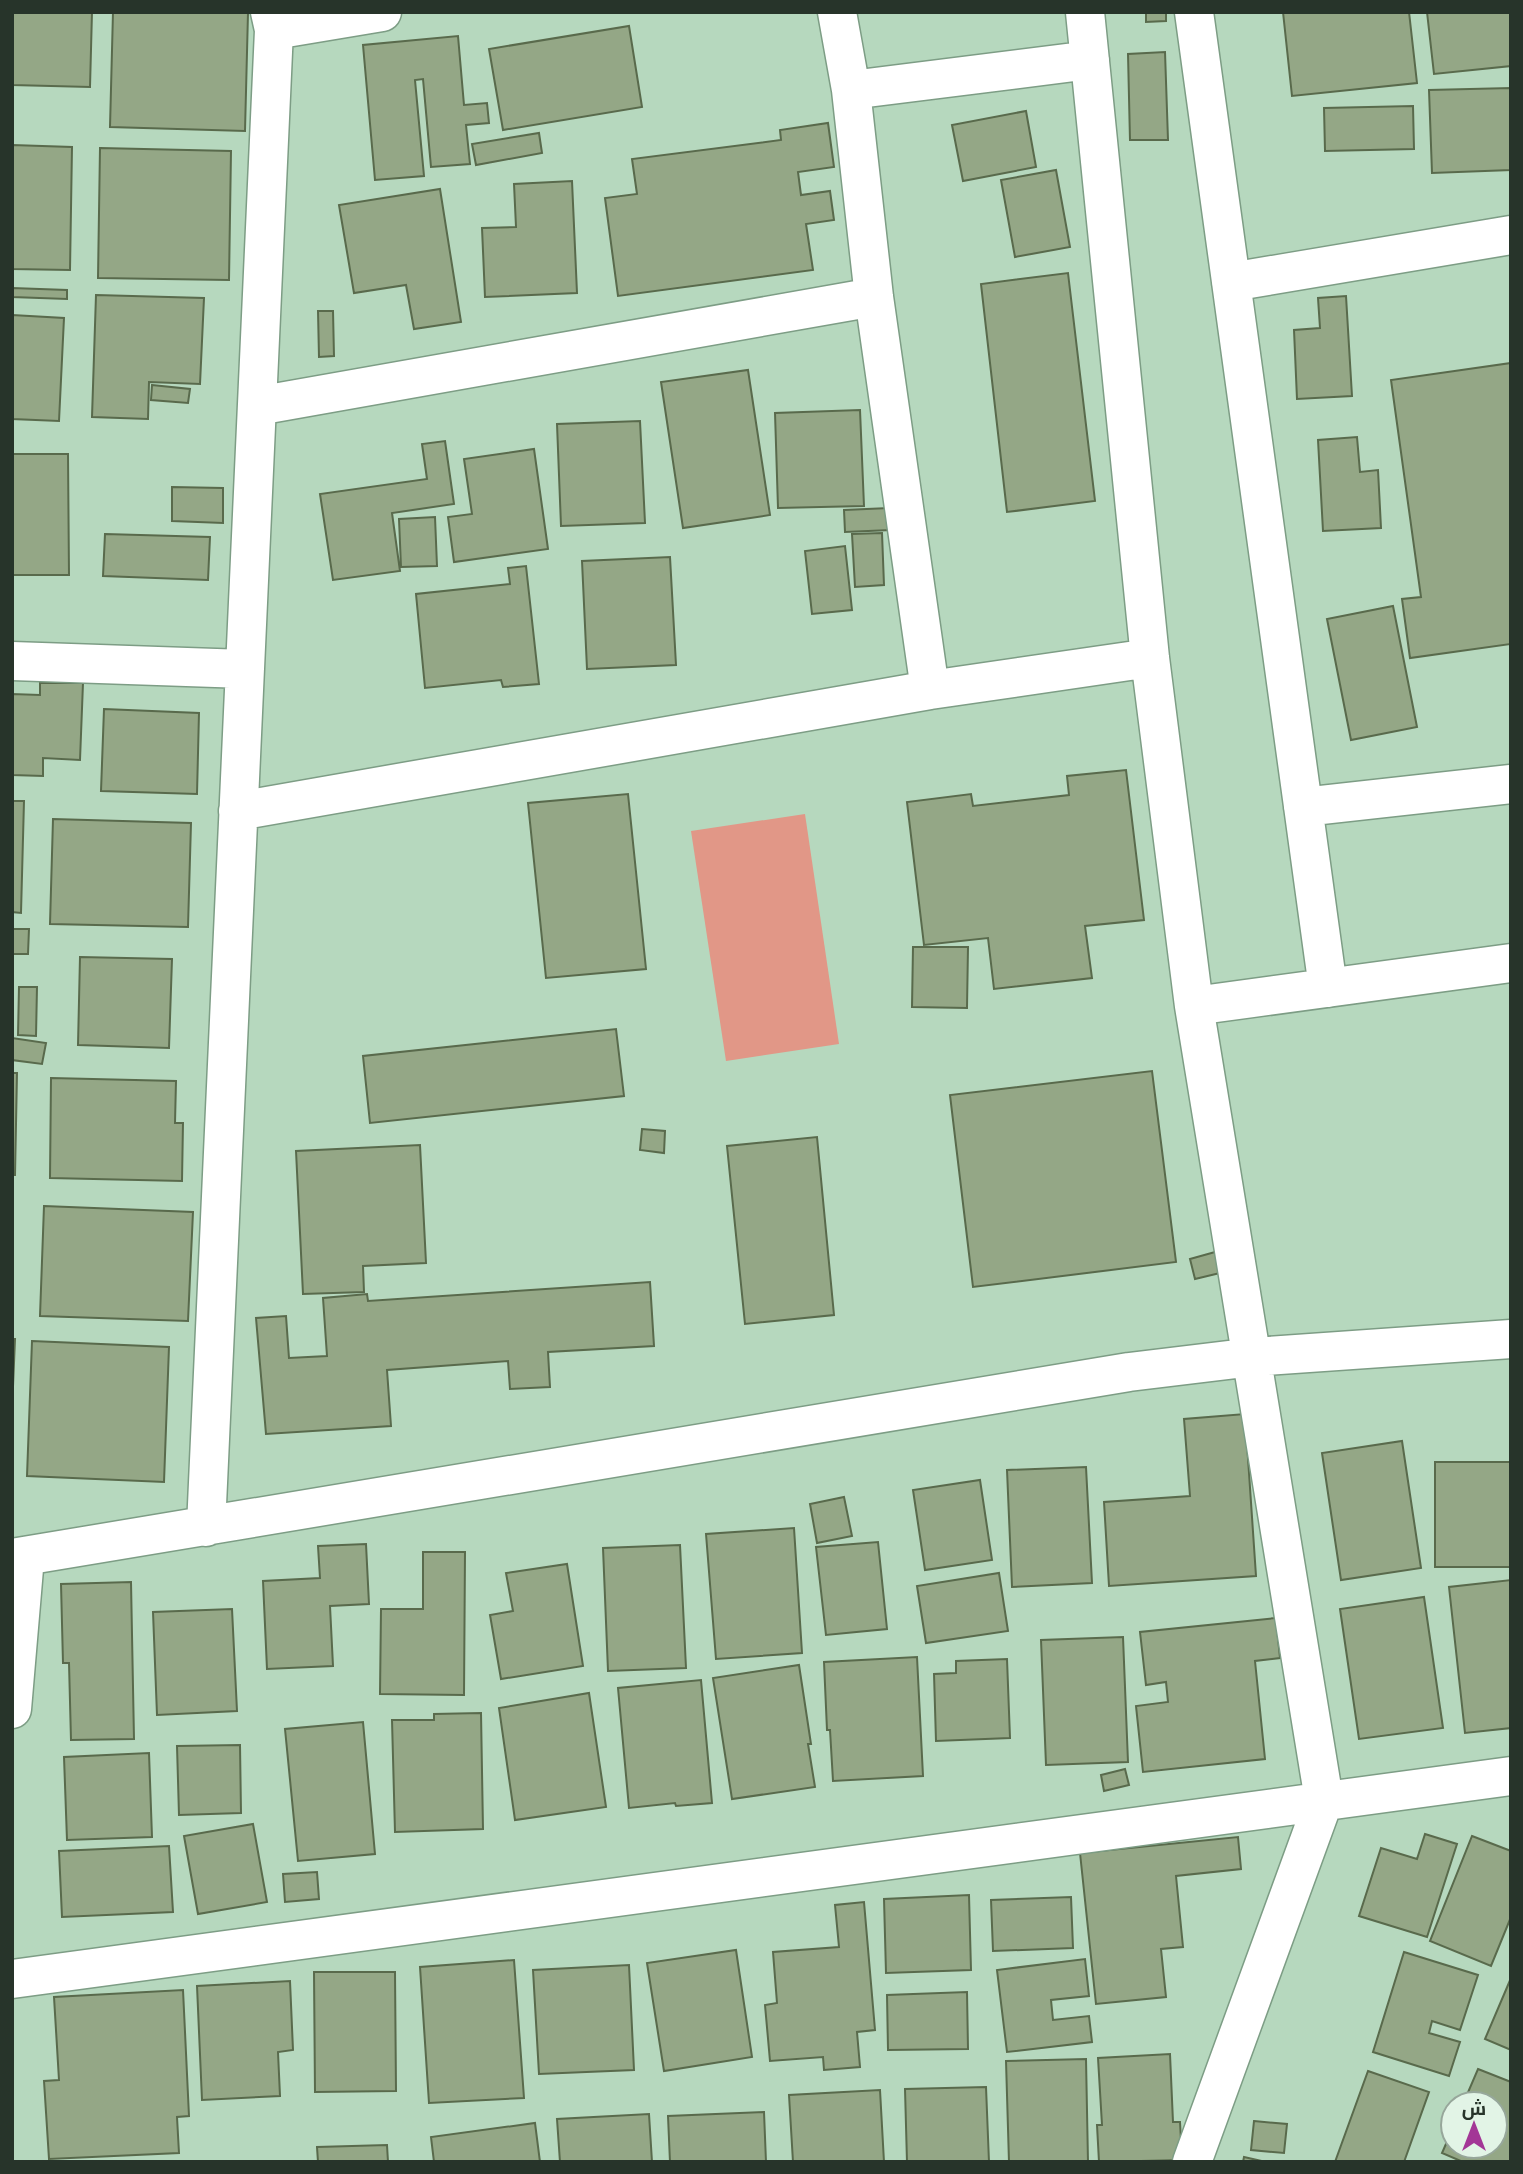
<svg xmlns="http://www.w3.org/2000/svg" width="1523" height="2174" font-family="'Fira Sans',Cairo,sans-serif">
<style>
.green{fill:#e19787}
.building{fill:#94a786;stroke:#596a4c;stroke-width:2}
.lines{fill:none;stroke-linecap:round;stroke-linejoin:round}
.street-casing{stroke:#7d9d85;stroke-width:41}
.street{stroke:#fff;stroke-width:38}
</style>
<rect width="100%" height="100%" fill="#b6d8be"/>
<!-- green -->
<path class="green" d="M805,814L839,1044L726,1061L691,831Z"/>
<!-- building -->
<path class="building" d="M12,12H92L90,87L12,85Z
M113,12L248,13L245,131L110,127Z
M1146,12H1166V21L1146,22Z
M1283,12H1409L1417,83L1292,96Z
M1427,12H1511V66L1434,74Z
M629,26L642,107L503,130L489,49Z
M458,36L464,105L487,103L489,123L466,125L470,164L431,167L423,79L415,80L424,176L375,180L363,45Z
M1165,52L1168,140H1130L1128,54Z
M1511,88V170L1432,173L1429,90Z
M1413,106L1414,149L1325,151L1324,108Z
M1026,111L1036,167L963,181L952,125Z
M828,123L834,167L798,172L801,195L830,191L834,220L806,224L813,270L618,296L605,198L637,194L632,159L781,140L780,130Z
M539,133L542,153L476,165L472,144Z
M12,145L72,147L70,270L12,269Z
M100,148L231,151L229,280L98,278Z
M1056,170L1070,247L1015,257L1001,180Z
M572,181L577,293L485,297L482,228L516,227L514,184Z
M440,189L461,322L414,329L406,285L354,293L339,205Z
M1068,273L1095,501L1007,512L981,284Z
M12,288L67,290V299L12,297Z
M96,295L204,298L200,384L149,382L148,419L92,417Z
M1346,296L1352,396L1297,399L1294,330L1320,328L1318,298Z
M318,311H333L334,356L319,357Z
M12,315L64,318L59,421L12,419Z
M1511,363V644L1410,658L1402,599L1421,597L1391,380Z
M748,370L770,515L683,528L661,382Z
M152,385L190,389L188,403L151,400Z
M860,410L864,506L778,508L775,413Z
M640,421L645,523L561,526L557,424Z
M1357,437L1360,472L1378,470L1381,528L1323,531L1318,440Z
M445,441L454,504L392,513L400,571L333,580L320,494L427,479L422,444Z
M534,449L548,549L454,562L448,517L472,514L464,459Z
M12,454H68L69,575H12Z
M172,487L223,488V523L172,521Z
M889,508L891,530L845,532L844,510Z
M435,517L437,566L401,567L399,519Z
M882,533L884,585L855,587L852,534Z
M105,534L210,537L208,580L103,576Z
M845,546L852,610L812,614L805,551Z
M670,557L676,665L587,669L582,561Z
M526,566L539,684L503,687L501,680L425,688L416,594L510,584L508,568Z
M1393,606L1417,727L1351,740L1327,619Z
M40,683H83L80,760L43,758V776L12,775V694L40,695Z
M104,709L199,713L197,794L101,791Z
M1126,770L1144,920L1085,926L1092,978L994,989L988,938L924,945L907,802L971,794L973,806L1069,795L1067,776Z
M628,794L646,969L546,978L528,803Z
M12,801H24L21,913L12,912Z
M53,819L191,823L188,927L50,924Z
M12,929H29L28,954H12Z
M913,947H968L967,1008L912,1007Z
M80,957L172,959L169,1048L78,1045Z
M19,987H37L36,1036L18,1035Z
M616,1029L624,1096L370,1123L363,1056Z
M12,1038L46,1043L42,1064L12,1060Z
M1152,1071L1176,1262L973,1287L950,1095Z
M12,1073H17L15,1175H12Z
M51,1078L176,1081L175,1123H183L182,1181L50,1178Z
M642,1129L665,1131L664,1153L640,1150Z
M817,1137L834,1315L745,1324L727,1146Z
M420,1145L426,1263L363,1266L364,1292L303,1294L296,1151Z
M44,1206L193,1212L188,1321L40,1316Z
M1215,1252L1220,1273L1195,1279L1190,1259Z
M650,1282L654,1346L548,1352L550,1387L510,1389L508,1361L387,1370L391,1426L266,1434L256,1318L286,1316L289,1358L327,1356L323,1298L367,1294L368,1301Z
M12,1339H15L12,1410Z
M32,1341L169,1347L164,1482L27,1476Z
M1245,1414L1256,1576L1109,1586L1104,1502L1190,1496L1184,1419Z
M1402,1441L1421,1568L1341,1580L1322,1453Z
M1435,1462H1511V1567H1435Z
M1086,1467L1092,1583L1012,1587L1007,1470Z
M980,1480L992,1560L925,1570L913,1490Z
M844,1497L852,1536L817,1543L810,1504Z
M794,1528L802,1653L716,1659L706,1534Z
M878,1542L887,1629L826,1635L816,1547Z
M366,1544L369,1604L330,1606L333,1666L267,1669L263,1581L320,1578L318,1546Z
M680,1545L686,1668L608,1671L603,1548Z
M423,1552H465L464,1695L380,1694L381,1609H423Z
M567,1564L583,1666L501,1679L490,1615L513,1611L506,1573Z
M999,1573L1008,1631L926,1643L917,1586Z
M1511,1580V1728L1465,1733L1449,1587Z
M131,1582L134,1739L71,1740L69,1663H63L61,1584Z
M1424,1597L1443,1728L1359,1739L1340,1609Z
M232,1609L237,1711L157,1715L153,1612Z
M1276,1618L1280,1658L1255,1661L1265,1759L1143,1772L1136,1706L1168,1702L1166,1682L1146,1685L1140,1632Z
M1123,1637L1128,1762L1046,1765L1041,1640Z
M917,1657L923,1776L833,1781L830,1730H827L824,1662Z
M1007,1659L1010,1738L936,1741L934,1674L956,1673V1661Z
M799,1665L811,1744H808L815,1787L732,1799L713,1678Z
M701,1680L712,1803L676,1806L675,1803L629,1808L618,1688Z
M589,1693L606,1807L515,1820L499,1708Z
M481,1713L483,1829L395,1832L392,1720H434V1714Z
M363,1722L375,1854L298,1861L285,1729Z
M240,1745L241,1813L179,1815L177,1746Z
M149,1753L152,1837L67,1840L64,1757Z
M1125,1769L1129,1785L1104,1791L1101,1775Z
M253,1824L267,1902L198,1914L184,1836Z
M1425,1834L1457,1844L1427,1937L1359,1916L1381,1848L1417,1859Z
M1472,1836L1511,1851V1917L1491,1966L1430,1941Z
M1238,1837L1241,1869L1176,1876L1183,1947L1161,1949L1166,1997L1096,2004L1080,1853Z
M169,1846L173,1912L62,1917L59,1851Z
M317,1872L319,1899L285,1902L283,1874Z
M969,1895L971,1970L886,1973L884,1899Z
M1071,1897L1073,1948L993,1951L991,1900Z
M864,1902L875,2030L857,2032L860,2067L824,2070L823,2057L770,2061L765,2005L777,2003L773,1952L839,1947L835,1905Z
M736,1950L752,2057L664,2071L647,1963Z
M1404,1952L1478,1975L1460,2030L1432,2021L1429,2033L1460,2042L1449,2076L1373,2052Z
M1085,1959L1089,1996L1051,2000L1053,2020L1089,2016L1092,2042L1007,2052L997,1970Z
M514,1960L524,2098L429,2103L420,1967Z
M629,1965L634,2070L539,2074L533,1970Z
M314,1972H395L396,2091L315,2092Z
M1511,1978V2050L1485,2039Z
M290,1981L293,2050L278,2052L280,2096L202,2100L197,1986Z
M183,1990L189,2116L177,2117L179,2153L49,2159L44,2081L59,2080L54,1997Z
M967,1992L968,2049L888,2050L887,1995Z
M1170,2054L1173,2122H1180L1182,2160L1099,2162L1097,2125H1102L1098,2058Z
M1086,2059L1088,2162H1009L1006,2061Z
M1478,2069L1511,2082V2162H1463L1442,2153L1453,2128V2146H1495V2104H1463Z
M1368,2071L1429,2092L1404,2162H1335Z
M986,2087L989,2162H907L905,2089Z
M880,2090L884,2162H793L789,2095Z
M764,2112L766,2162H670L668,2116Z
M649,2114L652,2162H560L557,2119Z
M1254,2121L1287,2124L1284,2153L1251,2150Z
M535,2123L540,2162H434L431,2137Z
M387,2145L388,2162H318L317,2147Z
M1244,2157L1266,2162H1243Z"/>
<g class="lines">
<defs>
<path id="street" d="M837,12L851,90L874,297L930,690
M1085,12L1150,658L1194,1006L1324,1800L1192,2162
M1194,12L1328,988
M274,30L382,12
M851,90L1090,60
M1231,282L1511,235
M257,406L874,297
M12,661L245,669
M1303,807L1511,784
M238,811L930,690L1150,658
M1194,1006L1511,963
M206,1527L274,30L270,12
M12,1558L1129,1372L1253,1357L1511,1339
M12,1709L25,1557
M12,1979L1511,1776"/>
</defs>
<!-- street casing -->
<use href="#street" class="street-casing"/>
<!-- street -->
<use href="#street" class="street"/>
</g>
<!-- border -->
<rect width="1523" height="2174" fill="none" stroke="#27342a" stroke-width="28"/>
<!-- north arrow -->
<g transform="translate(1474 2125)"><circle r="33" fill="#e2f4e6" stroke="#97a79b" stroke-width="2"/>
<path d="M0-5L12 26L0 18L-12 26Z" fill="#a33696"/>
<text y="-10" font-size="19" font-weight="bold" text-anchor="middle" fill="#27342a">ش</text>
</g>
</svg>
